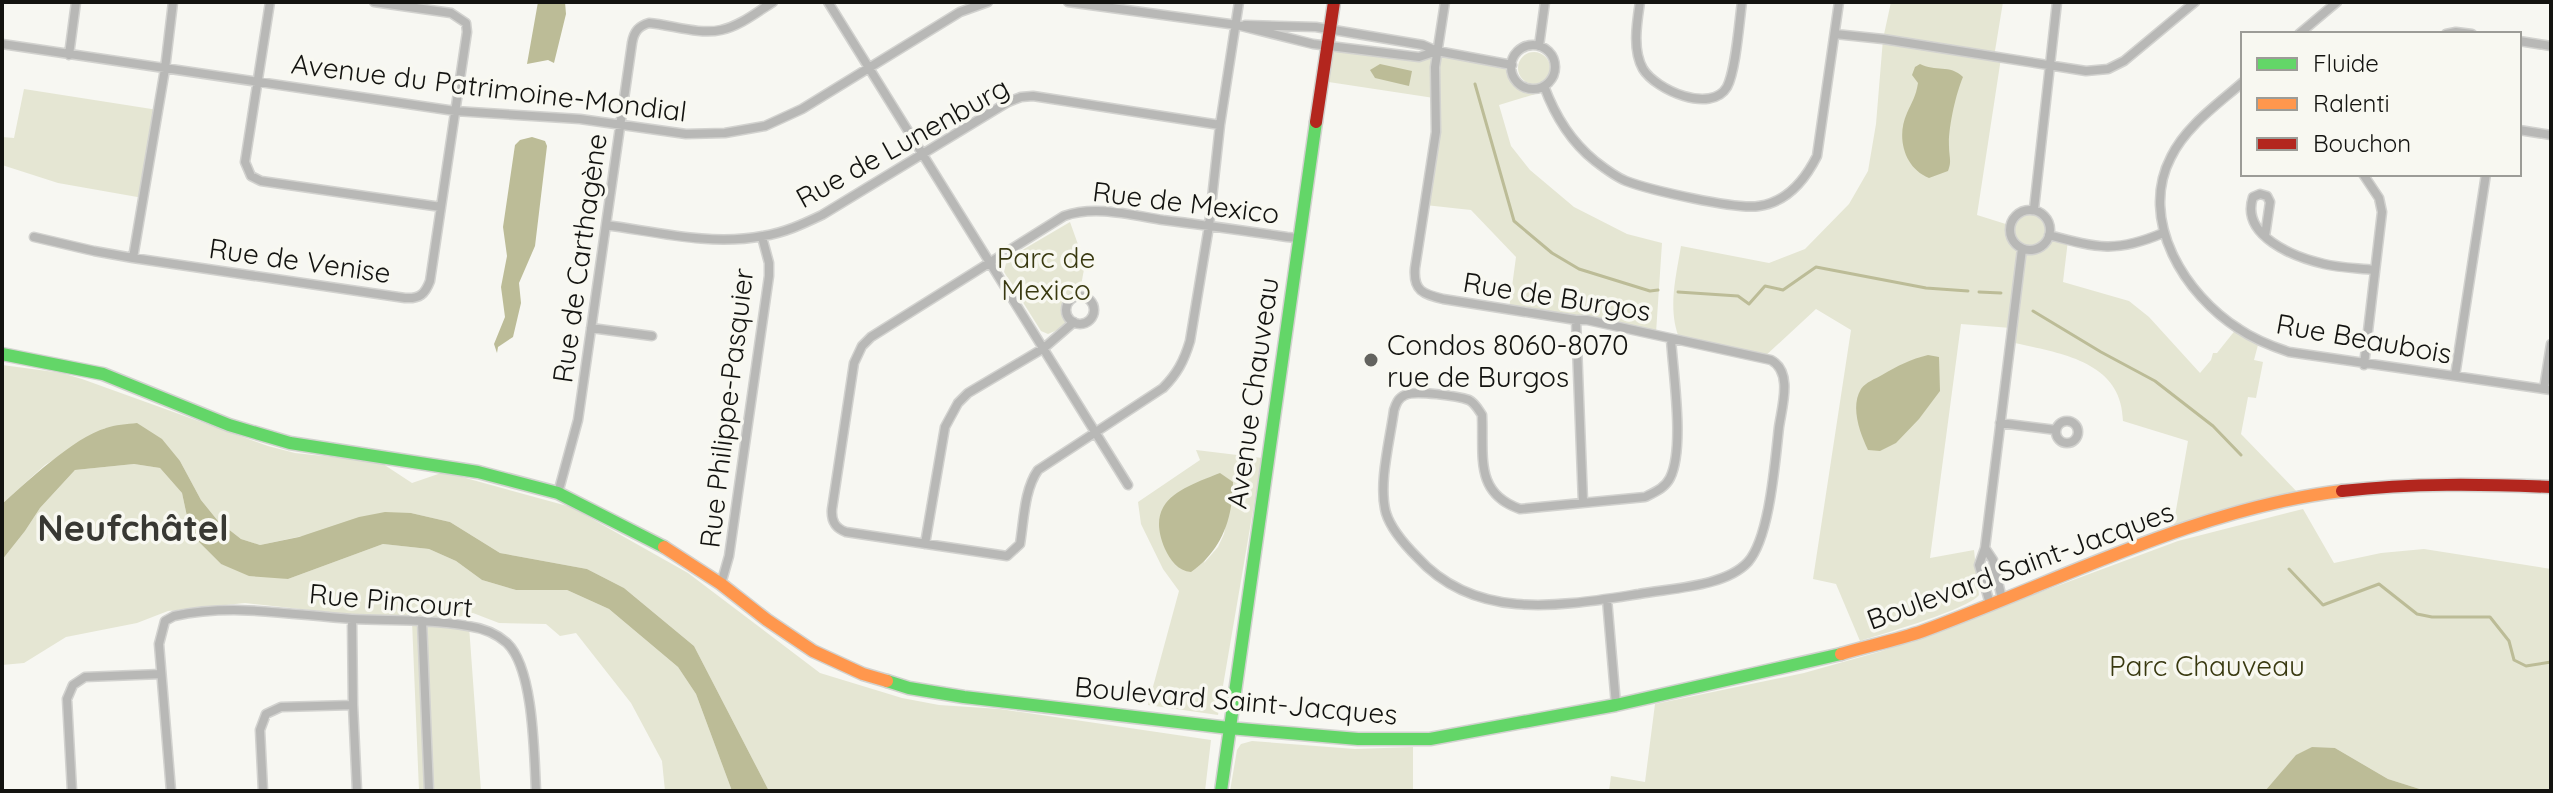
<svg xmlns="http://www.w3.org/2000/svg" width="2553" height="793" font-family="Quicksand,sans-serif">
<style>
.green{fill:#e5e6d3;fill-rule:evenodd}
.water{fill:#bcbc97}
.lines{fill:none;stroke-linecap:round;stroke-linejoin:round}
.stream{stroke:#bcbc97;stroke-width:3}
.street-casing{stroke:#d2d2cf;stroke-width:11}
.fast-casing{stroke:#d2d2cf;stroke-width:15}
.slow-casing{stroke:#d2d2cf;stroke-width:15}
.jam-casing{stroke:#d2d2cf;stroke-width:15}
.street{stroke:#b8b8b6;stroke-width:8}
.fast{stroke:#63d668;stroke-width:12}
.slow{stroke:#ff974d;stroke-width:12}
.jam{stroke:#b3261e;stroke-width:12}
.poi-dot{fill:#63635f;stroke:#f8f8f1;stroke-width:3}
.labels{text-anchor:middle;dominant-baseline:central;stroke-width:7;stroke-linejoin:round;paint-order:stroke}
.street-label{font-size:28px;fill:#131310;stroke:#f8f8f1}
.park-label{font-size:28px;fill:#393910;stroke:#f8f8f1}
.poi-label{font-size:28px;fill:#131310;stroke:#f8f8f1;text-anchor:start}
.district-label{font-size:36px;font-weight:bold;fill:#383833;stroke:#f8f8f1}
</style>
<rect width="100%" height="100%" fill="#f7f7f2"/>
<!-- green -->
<path class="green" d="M1891,2H2003L1994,57L2001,58L1977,215L2009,225C2025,201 2049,206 2050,235L2068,240L2063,282L2129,301L2149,317L2200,373L2211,360L2213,353H2217L2237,328L2259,341L2254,360L2263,362L2256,398L2248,397L2241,434L2301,496L2172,533L2188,441L2123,421C2122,360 2058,353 2010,342L2011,328L1961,324L1930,558L1974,550L1979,595C1967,610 1882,634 1860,641L1836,584L1813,579L1851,330L1816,309L1763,358L1680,340C1667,310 1676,277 1681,246L1769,263L1805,249L1849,204L1868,171L1876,124L1883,39Z
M1328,46L1439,59L1437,51L1512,65C1513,83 1526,92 1544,86L1545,91L1499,105L1511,146L1530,170L1574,207L1627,234L1662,243L1656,333L1509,309L1516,257L1471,210L1425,205L1436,132L1434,98L1322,81Z
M1518 68a16 16 0 1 1 32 0a16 16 0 1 1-32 0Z
M24,89L158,110L143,198L58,183L2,165V137L14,138Z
M1070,222L1085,264L1080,291L1070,294L1063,301L1066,322L1062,328L1048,334L1041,331L1004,272L1007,259Z
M2,365L62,373L82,379L268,446L295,453L380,462L412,483L444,472L571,507L688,573L820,673L902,698L939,705L1000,709L1211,740L1205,791H769L694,646L624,588L587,569L500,553L450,522L411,513L260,545L241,539L218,521L201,500L180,461L105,428L45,465L2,504Z
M1196,450L1262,458L1218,715L1148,705L1179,591L1163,569L1141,524L1138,502L1200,460ZM1233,482L1224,534L1218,547L1204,563Z
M134,464L160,468L182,493L188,521L199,542L221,564L288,579L383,544L429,549L456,561L482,580L516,590H567L609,609L678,667L696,694L732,791H665L662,761L631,703L576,633L560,636L546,624L499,623L473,613L458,617L420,621L469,626L481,791H419L412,621L245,603L168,611L137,623L66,637L24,663L2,665V560L25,531L40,508L75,470Z
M2303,509L2334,563L2381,553L2424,549L2551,569V791H2426L2388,779L2335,748L2296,756L2265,791H1609L1611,776L1645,782L1655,704L1804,673L1882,651L2178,541Z
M1252,741L1355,749L1413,747V791H1230L1237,750L1241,744Z"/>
<!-- water -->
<path class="water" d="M538,2H565L566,14L554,63L548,60L527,64Z
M1380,64L1412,71L1409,86L1375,78L1370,70Z
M1920,64C1935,72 1950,64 1963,77C1956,93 1948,129 1949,146C1949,157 1952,161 1948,171L1929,178C1904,168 1896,137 1907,113C1912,102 1916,96 1918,83L1912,75L1915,67Z
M532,137L545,141L547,146L535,246L519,283L521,303L513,337L498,347L497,353L494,344L505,317L501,287L507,256L503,227L515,145L520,140Z
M1928,355L1939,357L1940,391L1919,419L1896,443L1880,451L1868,450C1860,433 1850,407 1861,389C1866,382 1875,379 1882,375C1897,366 1911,359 1928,355Z
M137,423L162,439L180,461L201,500L218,521L241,539L260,545L299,537L359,517L385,512L411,513L450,522L500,553L587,569L624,588L694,646L769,791H732L696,694L678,667L609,609L567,590H516L482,580L456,561L429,549L383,544L288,579L249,576L221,564L199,542L188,521L182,493L160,468L134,464L75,470L40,508L25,531L2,560V504C28,481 73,438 106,428C115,425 127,424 137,423Z
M1220,473L1233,482C1233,519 1221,551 1191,572C1178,571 1170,560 1165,549C1144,500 1182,488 1220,473Z
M2312,747L2335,748L2388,779L2426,791H2265L2296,755Z"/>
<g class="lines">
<!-- stream -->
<path class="stream" d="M1475,84L1514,221L1552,253L1579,269L1650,291L1658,290
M1678,292L1738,296L1749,304L1765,286L1783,290L1816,267L1926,288L1968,291
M1979,292L2001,293
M2033,311L2101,352L2155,381L2213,426L2241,455
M2289,569L2323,605L2379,584L2417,614L2432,617H2490L2509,641L2514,660L2526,666L2551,662"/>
<defs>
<path id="street" d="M270,2L245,162L251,176L261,181L441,207
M828,2L1128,485
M1068,2L1237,25L1313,44L1419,57L1437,51
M1239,2L1220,125L1209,226L1190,341C1184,361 1177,374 1163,388L1038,470C1024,490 1024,520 1020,544L1007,556L846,532C835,528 831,521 832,509L854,363L862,346L871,337L1064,216C1095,205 1131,215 1163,220C1205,225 1246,231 1287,237L1298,238
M1445,2L1435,67L1436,132L1415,268C1413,291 1423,294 1443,299L1576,320H1587L1771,360C1793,372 1782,406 1779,427C1775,461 1770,537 1748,562C1725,587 1671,588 1639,594C1561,606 1476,622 1417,557C1405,545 1391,529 1386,513C1378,484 1390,440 1394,410C1396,404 1398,398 1405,395C1415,390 1458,396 1469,400C1475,403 1478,409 1482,415C1484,456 1474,493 1520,509L1645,497C1655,492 1665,488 1670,478C1685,448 1673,373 1671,339
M1640,2C1637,22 1632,50 1643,69C1656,90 1711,114 1727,87C1736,70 1739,23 1742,2
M1245,25L1316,27L1423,45L1437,51L1512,65
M1835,34L1883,39L2086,71L2108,69L2124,61L2195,2
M2299,34L2337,2
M2446,34L2456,32L2472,34
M2519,41L2551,46
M2,44L455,111L580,119L686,134L725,133L765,126L802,109L960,12L988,2
M1511 67a22 22 0 1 1 44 0a22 22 0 1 1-44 0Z
M1539,46L1545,2
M69,55L76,2
M2243,82C2218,104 2186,126 2171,157C2138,220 2185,295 2239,329C2255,340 2271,346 2289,352L2551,390
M1544,86C1555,116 1570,141 1595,161C1604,168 1616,177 1626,181C1650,190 1736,210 1759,206C1787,202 1805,180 1817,156L1839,2
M2519,130L2551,135
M2363,174L2379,198L2382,212L2364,365
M2034,209L2057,2
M2010 230a20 20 0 1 1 40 0a20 20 0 1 1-40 0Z
M606,225C657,232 711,246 763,236C784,233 803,224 822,215L1008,102L1021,97L1033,96L1220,125
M2049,235C2098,248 2116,253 2163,233
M2265,236L2270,202L2267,196L2260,194L2253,197C2240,236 2294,257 2324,264C2340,268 2358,268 2375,270
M34,237L94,251L133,258L405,298C420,299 425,294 430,281L467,32L466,23L451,13L374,2
M133,258L165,69L173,2
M1066 310a14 14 0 1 1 28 0a14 14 0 1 1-28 0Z
M1576,320L1583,502
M591,328L652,336
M2455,376L2486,174
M2544,389L2551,344
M2056 432a11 11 0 1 1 22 0a11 11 0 1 1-22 0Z
M2000,423L2056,430
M558,493L578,420L632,43C634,31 639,26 649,23C672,25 699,35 721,30C740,26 757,12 773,2
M925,544L945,427L958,403L968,393L1044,348L1074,322
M1985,548L1993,560L2002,599
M721,584L729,556L769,276V263L762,237
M1607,599L1616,705
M1990,604L1979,565L1985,548L2022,249
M352,619L353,705L357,791
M422,621L429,791
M72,791L67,699L73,685L85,677L161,674
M171,791L159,644L165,621L174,616C234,603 292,615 352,619C390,621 430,619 468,626C482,628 496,633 507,643C534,669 534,754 536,791
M263,791L260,730L266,714L281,707L353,705"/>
<path id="fast" d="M2,354L103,374L229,425L290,443L478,472L558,493L664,547
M887,681L909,688L964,697L1229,728L1358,739H1430L1616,705L1841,654
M1221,791L1316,122"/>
<path id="slow" d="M664,547L721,584L767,620L813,651L863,674L887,681
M1841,654C1868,646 1897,640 1923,631C2059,581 2198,508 2342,491"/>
<path id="jam" d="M1316,122L1334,2
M2342,491C2413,483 2481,484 2551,487"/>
</defs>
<!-- street casing -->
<use href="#street" class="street-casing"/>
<!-- fast casing -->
<use href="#fast" class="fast-casing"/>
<!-- slow casing -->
<use href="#slow" class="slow-casing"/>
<!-- jam casing -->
<use href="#jam" class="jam-casing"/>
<!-- street -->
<use href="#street" class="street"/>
<!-- fast -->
<use href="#fast" class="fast"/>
<!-- slow -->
<use href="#slow" class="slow"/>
<!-- jam -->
<use href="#jam" class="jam"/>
</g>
<!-- markers -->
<circle class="poi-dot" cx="1371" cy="360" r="8"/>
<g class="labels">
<!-- street labels -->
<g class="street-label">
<text transform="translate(489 87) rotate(7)">Avenue du Patrimoine-Mondial</text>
<text transform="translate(902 142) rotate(-29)">Rue de Lunenburg</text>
<text transform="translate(1186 202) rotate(7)">Rue de Mexico</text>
<text transform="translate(579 258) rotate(-82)">Rue de Carthagène</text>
<text transform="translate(300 260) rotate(8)">Rue de Venise</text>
<text transform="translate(1557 296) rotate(9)">Rue de Burgos</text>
<text transform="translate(2364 338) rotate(10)">Rue Beaubois</text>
<text transform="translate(1252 393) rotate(-82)">Avenue Chauveau</text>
<text transform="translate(726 408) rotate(-83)">Rue Philippe-Pasquier</text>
<text transform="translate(2020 565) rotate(-20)">Boulevard Saint-Jacques</text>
<text transform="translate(391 600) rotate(5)">Rue Pincourt</text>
<text transform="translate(1236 700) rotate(5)">Boulevard Saint-Jacques</text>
</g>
<!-- park labels -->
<g class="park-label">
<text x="1046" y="257">Parc de<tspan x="1046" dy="32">Mexico</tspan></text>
<text x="2207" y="665">Parc Chauveau</text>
</g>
<!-- poi labels -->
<g class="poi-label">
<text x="1387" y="344">Condos 8060-8070<tspan x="1387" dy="32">rue de Burgos</tspan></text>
</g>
<!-- district labels -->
<g class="district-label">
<text x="133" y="527">Neufchâtel</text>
</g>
</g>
<!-- border -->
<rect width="2553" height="793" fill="none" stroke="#131310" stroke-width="8"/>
<!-- legend -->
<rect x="2241" y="32" width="280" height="144" fill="#f8f8f1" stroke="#9c9c97" stroke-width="2"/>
<rect x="2257" y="58" width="40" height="12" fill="#63d668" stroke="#9c9c97" stroke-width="2"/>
<text x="2313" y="72" font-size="24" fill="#131310">Fluide</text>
<rect x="2257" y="98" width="40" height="12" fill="#ff974d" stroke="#9c9c97" stroke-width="2"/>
<text x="2313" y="112" font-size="24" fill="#131310">Ralenti</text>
<rect x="2257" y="138" width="40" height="12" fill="#b3261e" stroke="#9c9c97" stroke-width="2"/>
<text x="2313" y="152" font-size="24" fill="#131310">Bouchon</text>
</svg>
